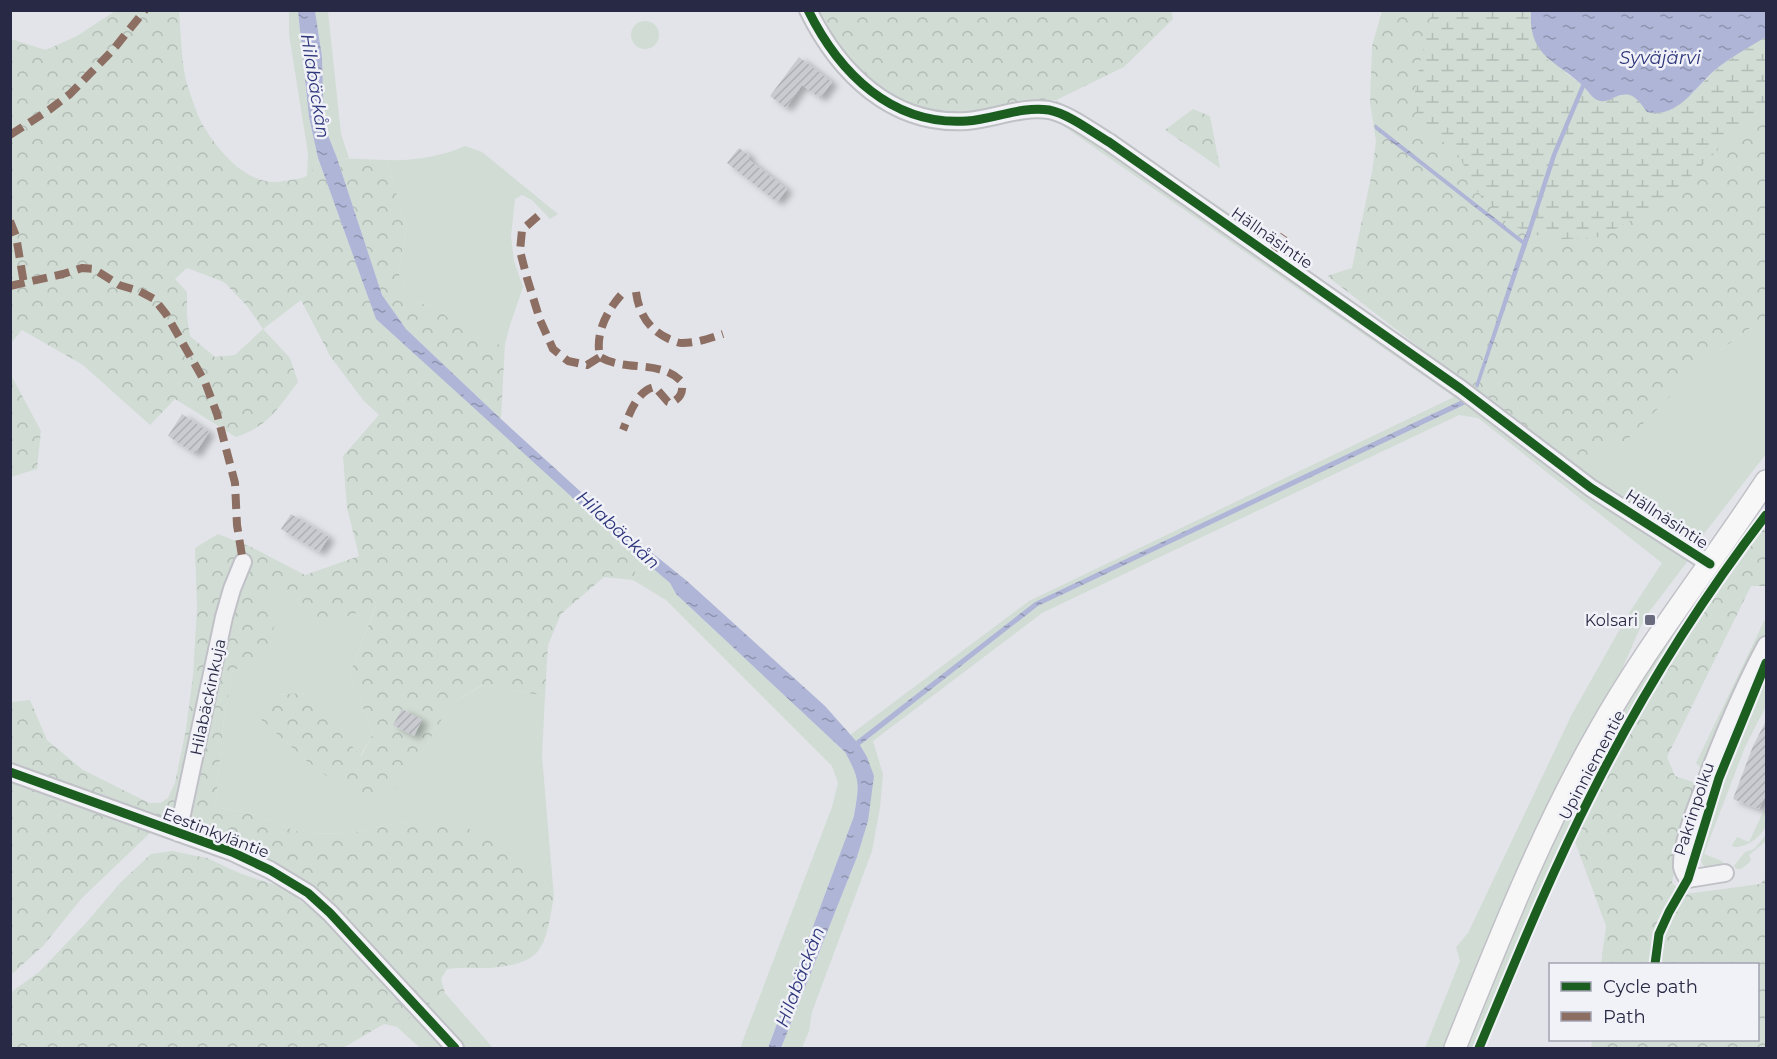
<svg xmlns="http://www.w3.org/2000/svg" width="1777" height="1059" font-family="Montserrat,sans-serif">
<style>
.green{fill:#d1dcd4}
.forest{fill:url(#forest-crowns);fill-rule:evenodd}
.wetland{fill:url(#wetland-marsh)}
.water{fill:url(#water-ripples)}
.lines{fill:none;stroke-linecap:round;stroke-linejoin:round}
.stream{stroke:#afb5d6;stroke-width:4.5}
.building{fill:url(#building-hatch);filter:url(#shadow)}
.minor-casing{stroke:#c0c1c7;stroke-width:20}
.major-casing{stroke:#c0c0c7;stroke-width:24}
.minor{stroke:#f3f3f6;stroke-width:16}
.major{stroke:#f7f7f7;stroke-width:21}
.quiet{stroke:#8d6e63;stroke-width:8;stroke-dasharray:15 8;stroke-linecap:butt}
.cycleway-casing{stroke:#f1f2f8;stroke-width:13}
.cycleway{stroke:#1b5e20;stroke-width:9}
.poi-dot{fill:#696a7e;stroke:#f1f2f8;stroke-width:2}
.labels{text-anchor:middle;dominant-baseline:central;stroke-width:5;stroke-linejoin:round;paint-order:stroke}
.street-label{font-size:16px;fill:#282945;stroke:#f1f2f8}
.poi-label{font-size:16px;fill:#282945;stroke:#f1f2f8;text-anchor:end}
.water-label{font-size:18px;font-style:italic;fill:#2e367c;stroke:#f1f2f8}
</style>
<defs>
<pattern id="forest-crowns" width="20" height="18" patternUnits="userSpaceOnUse" patternTransform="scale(1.5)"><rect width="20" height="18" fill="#d1dcd4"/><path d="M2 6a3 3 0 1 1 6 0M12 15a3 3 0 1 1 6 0" fill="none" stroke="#b3bdb7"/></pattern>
<pattern id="wetland-marsh" width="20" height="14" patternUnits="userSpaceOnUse" patternTransform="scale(1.5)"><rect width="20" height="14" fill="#d1dcd4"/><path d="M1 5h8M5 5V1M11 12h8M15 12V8" fill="none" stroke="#b3bdb7"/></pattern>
<pattern id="water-ripples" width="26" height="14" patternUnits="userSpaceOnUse" patternTransform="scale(1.5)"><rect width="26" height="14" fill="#afb5d6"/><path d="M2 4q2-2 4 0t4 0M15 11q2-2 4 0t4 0" fill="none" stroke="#8e93af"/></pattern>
<pattern id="building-hatch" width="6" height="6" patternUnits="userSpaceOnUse" patternTransform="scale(1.5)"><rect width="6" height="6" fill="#cacbd1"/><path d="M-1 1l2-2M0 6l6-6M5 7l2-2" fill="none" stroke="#aeaeb5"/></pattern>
<filter id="shadow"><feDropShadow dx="6" dy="3.5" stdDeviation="3" flood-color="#0004"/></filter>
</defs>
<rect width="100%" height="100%" fill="#e3e4e9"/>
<!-- green -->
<path class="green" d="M289,11H298L309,117L318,158L314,170L307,177L308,153L289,35Z
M315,11H328L341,134L349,158H337L324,125L322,57Z
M631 35a14 14 0 1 1 28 0a14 14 0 1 1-28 0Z
M1056,100L1281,247L1282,256L1056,108Z
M1056,121L1068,123L1687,555V562L1649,612L1641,626L1619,676L1586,732L1530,841L1481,955L1444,1048H1425L1460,961L1456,947L1468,933L1572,714L1629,613L1662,563L1478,418L1459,415L1042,613L873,741L883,774L880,808L872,851L812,1012L809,1031L802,1048H781L857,857L868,821L867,757L860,745L1038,606L1466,404L1462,400L1035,602L856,741L850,735L1029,601L1454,397Z
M465,146L482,152L558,214L550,219L532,200L522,195L515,199L511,236L514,261L523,287L510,325L505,344L487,346L463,331L437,308L411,301L398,272L407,227L386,160C413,161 440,157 465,146Z
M1560,162L1618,449L1702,364L1750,328L1766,336V454L1700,539L1690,542L1668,532L1573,466Z
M640,557L670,583L676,594L845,752C861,781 859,784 854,816L768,1048H740L832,807L838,783L832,766L666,600L633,580Z
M1720,566L1721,572C1665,654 1614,739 1571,827C1536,899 1506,974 1475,1048H1467L1518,922L1562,823L1597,757L1642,676Z
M267,595L296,601L320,626L376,605L350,673L373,734L360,756L302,693L275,695L256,714L307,761L341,787L403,784L451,704L483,685L545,696L542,756L554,897L536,867L409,821L350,833L304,834L252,814L215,807L224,719L233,670Z
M1766,617V635L1751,664L1703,770L1696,763Z
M1766,675V706L1745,747L1704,854L1722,861L1724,864L1723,866L1705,868L1697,855V848L1715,798Z
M1764,810L1766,811C1766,816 1768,822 1766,826C1760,838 1746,848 1733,847L1732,845L1737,837L1749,842Z
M1766,835V841L1749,855L1751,859L1750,862L1741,869H1736L1734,866L1745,852L1754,849Z
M445,993L493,1048H464L424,1008Z
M412,1016L427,1028L446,1048H420L397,1027Z"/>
<!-- forest -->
<path class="forest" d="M1171,10L1173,19L1124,67L1056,100L1030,101L967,113L913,107L865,77L838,43L816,11Z
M115,11H179C181,32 181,58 186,80C189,91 198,118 204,127C220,153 249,188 284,181C304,178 311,179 318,158L376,319L640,557L633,580L604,577L561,614L548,645L545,696L482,685L451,704L403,784L376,796L341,787L307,761L255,714L275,695L302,693L361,756L373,734L350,673L376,606L320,626L296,601L267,595L276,619L265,661L233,670L224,719L215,807L252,814L304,834L350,833L409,821L469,829L536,867L554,897C550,914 549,937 538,951C528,964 504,967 490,968C475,968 462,967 447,969L441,979L445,993L424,1008L346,917L312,888L293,874L273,865L11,764V702L30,700L47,740L83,770L149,803H160L168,798L175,783L186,729L193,675L197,608L195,548L218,534L249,546L305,575L359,556L347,508L343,456L379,415L363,400L330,356L301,300L263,329L290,358L298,382C278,408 269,426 236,437L175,399L150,425L83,365L22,330L11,343V39L46,50L77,36ZM187,268L224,282L247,306L263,329L235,355L215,357L190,336L187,316V292L175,279Z
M1382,11H1531L1566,73L1583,86L1592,98L1606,101C1628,91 1632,92 1647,112L1693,94L1714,71L1736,54L1766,37V336L1750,328L1702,364L1618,449L1596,448L1573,466L1327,276L1352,268L1372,172L1376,141L1370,103L1372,46Z
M1193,109L1210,116L1220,168L1165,130Z
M337,158L386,160L407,227L398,272L411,301L437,308L463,331L487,345L505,344L501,419L406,329L382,295Z
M10,373L41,431L37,469L11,477Z
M1766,521V586H1751L1667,757L1675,776L1699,784L1675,867L1672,883L1685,894L1760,884L1766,878V1048H1591L1592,1040H1758V964H1601L1606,926L1574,839C1604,779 1635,719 1670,661C1700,613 1733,567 1766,521Z
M11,778L129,822L150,833L82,898L43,946L11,975Z
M172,851L207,858L239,873L284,888L333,926L412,1016L397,1027L384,1024L343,1048H11L10,993L39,972L85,924L121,882L151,854Z"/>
<!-- wetland -->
<path class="wetland" d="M1433,11H1531C1533,25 1534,43 1543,55C1553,67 1571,75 1583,86C1588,91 1592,99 1600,101C1611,105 1619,91 1630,95C1647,100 1642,122 1668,111C1689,102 1699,84 1716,70C1732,57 1749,47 1766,37V107L1749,120L1662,204L1600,237L1550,240L1508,224L1476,190L1455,148L1418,129L1415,90L1422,53Z"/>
<!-- water -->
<path class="water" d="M298,11H315L322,57L324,125L337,158L382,295L406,329L501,419L615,523L687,581L825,706L856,741L1035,602L1462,400L1466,404L1038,606L860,745L867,757L874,776L868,821L857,857L781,1048H768L854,816C859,785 861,781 845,752L676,594L670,583L607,529L376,319L318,158L309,117Z
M1531,11H1766V37C1749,47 1731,57 1715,70C1695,87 1678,119 1647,112C1637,98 1631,89 1613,98C1609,100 1605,102 1600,101C1592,99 1589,92 1583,86C1556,60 1528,57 1531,11Z
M1375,124L1523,240L1527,231L1531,233L1478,388L1475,386L1522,244L1375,129Z"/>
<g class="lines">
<!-- stream -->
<path class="stream" d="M1528,235L1554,155L1583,86"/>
</g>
<!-- building -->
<path class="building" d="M799,57L832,82L820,98L802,85L786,108L770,96Z
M739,148L750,156L748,159L787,189L777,202L727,163Z
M182,414L209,432L195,454L168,436Z
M291,514L329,537L319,552L281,529Z
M402,709L422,720L414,736L393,725Z
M1767,719V793L1759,809L1733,799L1753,746Z"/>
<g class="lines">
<defs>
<path id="minor" d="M808,10C839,73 892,126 967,121C994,119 1021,106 1049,110C1069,114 1092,132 1109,142L1461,389L1591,488L1710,564
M10,772L232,852L270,870L308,893L330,913L455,1048
M178,833L224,617L232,589L243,562
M1725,873L1688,879C1685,875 1683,872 1682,867C1681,849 1691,821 1697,805C1717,750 1739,695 1766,645"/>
<path id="major" d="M1455,1048C1498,942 1540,834 1597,734C1646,646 1711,565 1766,481"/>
</defs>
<!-- minor casing -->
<use href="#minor" class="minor-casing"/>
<!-- major casing -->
<use href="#major" class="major-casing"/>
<!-- minor -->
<use href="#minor" class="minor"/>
<!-- major -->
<use href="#major" class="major"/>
<!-- quiet -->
<path class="quiet" d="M10,135L49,110L70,94L113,50L145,10
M538,216L522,230L520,251L527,278L540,320L553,349L568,361L587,365L600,357
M10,221L16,236L24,284
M1271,255L1284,235
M10,286L63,274L82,268L94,269L119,285L139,291L154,299L166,314L205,382L217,414L235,483L237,525L243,562
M636,292C639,314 649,330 669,339C674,341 678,343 682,343C697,343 710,338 723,334
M621,295C606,312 595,334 600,357C624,372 661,359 682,382C683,393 681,398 671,403L668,402L655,387C637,390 629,415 623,430"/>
<defs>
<path id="cycleway" d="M808,10C839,73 892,126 967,121C994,119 1021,106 1049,110C1069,114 1092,132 1109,142L1461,389L1591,488L1710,564
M10,772L232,852L270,870L308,893L330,913L455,1048
M1655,964L1659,934L1669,912L1688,879L1719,778L1766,663
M1479,1048C1515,962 1550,875 1593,791C1642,694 1700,601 1766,515"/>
</defs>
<!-- cycleway casing -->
<use href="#cycleway" class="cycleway-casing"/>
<!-- cycleway -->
<use href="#cycleway" class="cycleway"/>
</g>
<!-- markers -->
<rect class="poi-dot" x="1644" y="614" width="12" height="12" rx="3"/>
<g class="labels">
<!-- street labels -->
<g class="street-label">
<text transform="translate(1272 238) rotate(35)">Hällnäsintie</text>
<text transform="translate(1667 519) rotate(33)">Hällnäsintie</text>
<text transform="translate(208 697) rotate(-78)">Hilabäckinkuja</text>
<text transform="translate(1592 765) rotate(-62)">Upinniementie</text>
<text transform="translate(1694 809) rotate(-72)">Pakrinpolku</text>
<text transform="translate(216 833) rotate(21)">Eestinkyläntie</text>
</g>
<!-- poi labels -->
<g class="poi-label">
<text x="1638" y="620">Kolsari</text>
</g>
<!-- water labels -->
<g class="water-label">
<text x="1660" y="58">Syväjärvi</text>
<text transform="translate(315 86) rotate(81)">Hilabäckån</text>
<text transform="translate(618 530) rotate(43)">Hilabäckån</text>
<text transform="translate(800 977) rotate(-69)">Hilabäckån</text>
</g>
</g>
<!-- border -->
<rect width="1777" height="1059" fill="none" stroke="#282945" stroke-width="24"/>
<!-- legend -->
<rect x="1549" y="963" width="210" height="78" fill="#f1f2f8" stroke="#a1a2b0" stroke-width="1.5"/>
<rect x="1561" y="982" width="30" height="9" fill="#1b5e20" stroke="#a1a2b0" stroke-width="1.5"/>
<text x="1603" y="993" font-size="18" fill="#282945">Cycle path</text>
<rect x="1561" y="1012" width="30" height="9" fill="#8d6e63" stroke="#a1a2b0" stroke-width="1.5"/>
<text x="1603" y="1023" font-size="18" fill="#282945">Path</text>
</svg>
